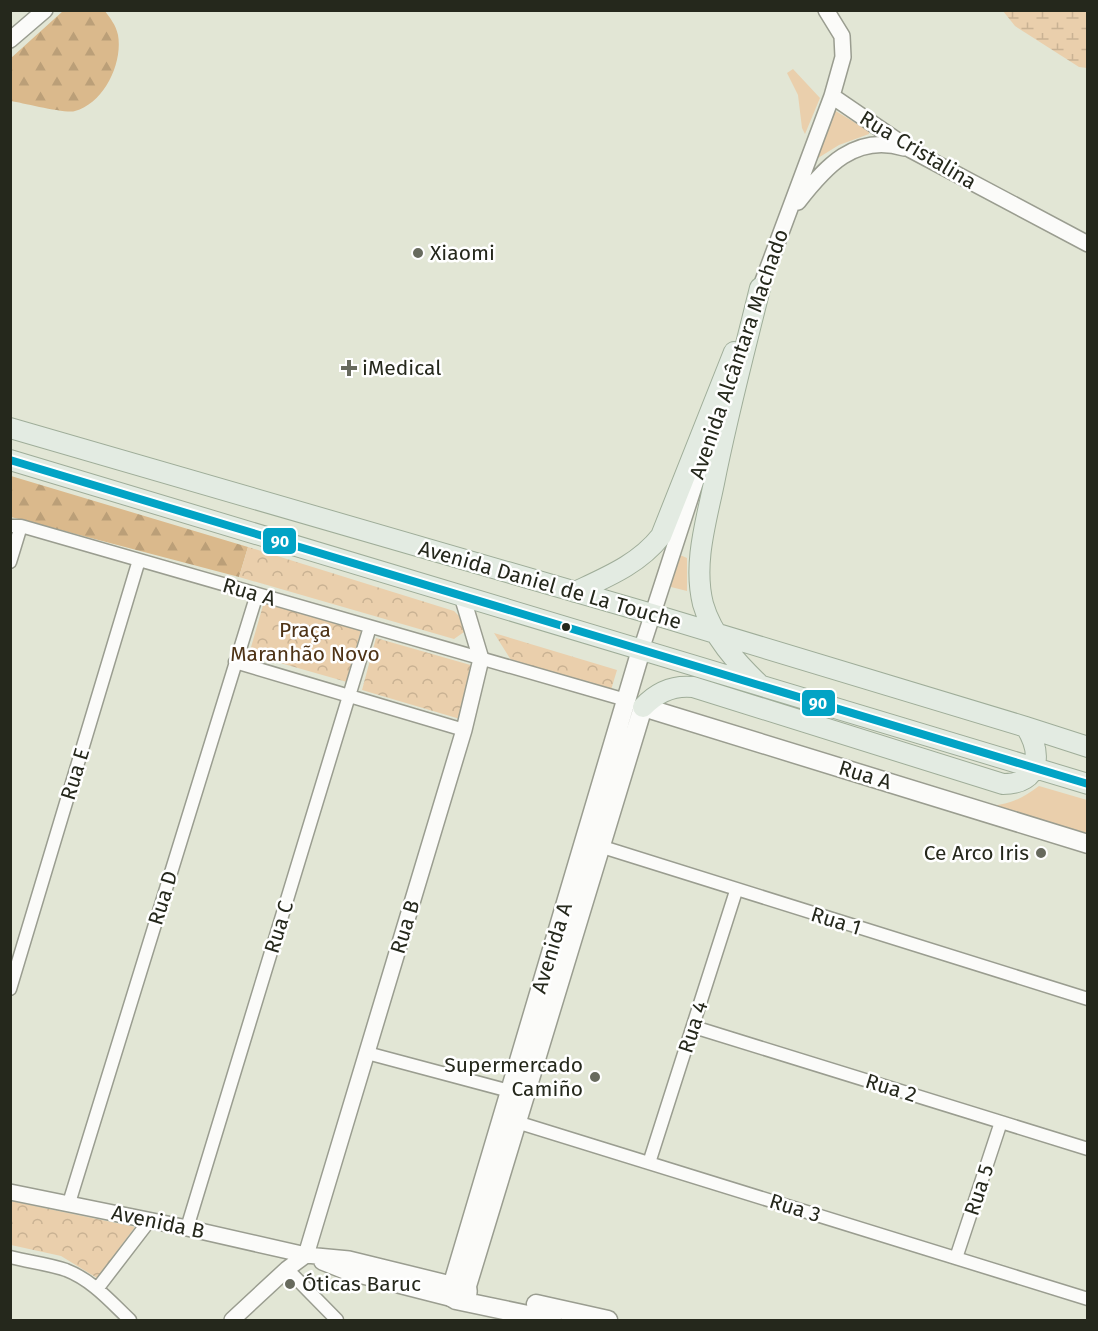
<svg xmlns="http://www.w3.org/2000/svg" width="1098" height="1331" font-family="'Fira Sans',sans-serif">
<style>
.grass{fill:#eacfac}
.forest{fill:url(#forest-firs)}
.wetland{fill:url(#wetland-marsh)}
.park{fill:url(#park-crowns)}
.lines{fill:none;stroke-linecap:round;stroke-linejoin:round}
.minor-casing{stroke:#9a9d90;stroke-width:15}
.tertiary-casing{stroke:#9a9d90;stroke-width:18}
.secondary-casing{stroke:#9a9d90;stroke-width:21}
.primary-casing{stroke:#9fad99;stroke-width:22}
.minor{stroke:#fbfbf9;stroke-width:12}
.tertiary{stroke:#fbfbf9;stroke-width:15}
.secondary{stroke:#fbfbf9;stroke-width:18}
.primary{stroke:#e3ebe2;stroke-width:20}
.bus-1-casing{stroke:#fff;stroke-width:12}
.bus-1{stroke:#02a3c5;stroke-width:8}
.poi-dot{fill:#676a5d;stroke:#fff;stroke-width:2}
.bus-dot{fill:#25281c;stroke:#fff;stroke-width:2}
.labels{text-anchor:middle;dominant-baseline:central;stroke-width:5;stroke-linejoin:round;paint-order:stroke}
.street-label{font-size:21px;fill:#25281c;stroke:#fff}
.poi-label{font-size:21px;fill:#25281c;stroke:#fff;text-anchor:start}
.park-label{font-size:21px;fill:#4f3417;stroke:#fff}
.line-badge{stroke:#fff;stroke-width:2}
.badge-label{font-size:16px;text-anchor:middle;font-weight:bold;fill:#fff}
</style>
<defs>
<pattern id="forest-firs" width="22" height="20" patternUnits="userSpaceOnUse" patternTransform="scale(1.5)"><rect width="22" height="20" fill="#dab98c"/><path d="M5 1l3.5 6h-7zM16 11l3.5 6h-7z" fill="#bb9f78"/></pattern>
<pattern id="wetland-marsh" width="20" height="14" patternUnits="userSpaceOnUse" patternTransform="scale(1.5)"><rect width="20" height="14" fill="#eacfac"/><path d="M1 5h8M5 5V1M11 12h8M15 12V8" fill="none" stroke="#c9b293"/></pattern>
<pattern id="park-crowns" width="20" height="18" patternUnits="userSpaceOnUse" patternTransform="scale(1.5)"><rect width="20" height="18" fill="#eacfac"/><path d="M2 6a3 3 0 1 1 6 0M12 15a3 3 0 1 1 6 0" fill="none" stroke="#c9b293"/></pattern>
</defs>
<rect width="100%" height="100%" fill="#e2e6d5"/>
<!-- grass -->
<path class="grass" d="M793,69L820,98L805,134L802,128L798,95L787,73Z
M834,110L869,131V134L839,145L818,158L817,156Z
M680,555L687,558V591L667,586Z
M1039,786L1087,800V833L990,806C1011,804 1023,798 1039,786Z"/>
<!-- forest -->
<path class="forest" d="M63,11H105C110,18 116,25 118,35C123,63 104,103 75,111C66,114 23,103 11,101V58Z
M11,476L248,547L239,577L11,517Z"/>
<!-- wetland -->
<path class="wetland" d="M1003,11H1087V68L1079,67L1015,26Z"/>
<!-- park -->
<path class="park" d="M248,547L454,611L462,619L464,632L454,639L239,577Z
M264,602L361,630L347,682L249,654Z
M494,633L617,670L611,690L511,660Z
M376,638L474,666L460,719L362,690Z
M11,1201L135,1227L97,1278L61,1256L11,1245Z"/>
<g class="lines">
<defs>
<path id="minor" d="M10,526H21L626,700
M10,562L21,526
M235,662L464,730
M593,844L1088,999
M10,989L139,560
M694,1027L1088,1149
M367,1053L517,1093
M510,1120L1088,1299
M649,1163L736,891
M69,1203L257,594
M187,1228L370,627
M10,1257C29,1262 49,1264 66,1270C92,1280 111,1302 130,1320
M956,1258L1001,1122
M287,1269L337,1320
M97,1289L150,1220"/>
<path id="tertiary" d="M10,40L45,10
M832,96L911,150L1088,244
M798,202C825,167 855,133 904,148
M757,297L832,96L843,57L842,36L826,10
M641,650L714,425
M10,1192L187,1228L306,1255L349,1259L451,1284
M306,1255L464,730L481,659L462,596
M322,1262L347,1272L453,1299
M232,1320L287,1269L306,1255"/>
<path id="secondary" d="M453,1283L641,650
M467,1286L643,707L1088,844
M459,1300L467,1295C469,1288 466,1283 459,1281L451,1284L449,1289L451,1297L456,1300L552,1320
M536,1304L608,1320"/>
<path id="primary" d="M760,288C744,353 727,417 714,483C706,522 693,564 703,604C712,636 737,663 760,685
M10,428L652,614L1026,727L1088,747
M10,460L1088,784
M575,592C607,577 639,564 661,536L734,352
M643,707C656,693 673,685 693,687L1003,784C1041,784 1042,753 1026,727"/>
</defs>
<!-- minor casing -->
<use href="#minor" class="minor-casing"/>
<!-- tertiary casing -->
<use href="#tertiary" class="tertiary-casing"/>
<!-- secondary casing -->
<use href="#secondary" class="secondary-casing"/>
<!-- primary casing -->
<use href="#primary" class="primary-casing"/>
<!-- minor -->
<use href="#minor" class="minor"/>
<!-- tertiary -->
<use href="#tertiary" class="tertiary"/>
<!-- secondary -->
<use href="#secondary" class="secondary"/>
<!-- primary -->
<use href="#primary" class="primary"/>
<defs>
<path id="bus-1" d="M10,460L1088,784"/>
</defs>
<!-- bus-1 casing -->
<use href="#bus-1" class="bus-1-casing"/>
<!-- bus-1 -->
<use href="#bus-1" class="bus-1"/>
</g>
<!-- markers -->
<g class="poi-dot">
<circle cx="418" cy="253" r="6"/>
<path d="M346 359h6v6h6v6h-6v6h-6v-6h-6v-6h6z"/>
<circle cx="1041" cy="853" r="6"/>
<circle cx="595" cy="1077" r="6"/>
<circle cx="290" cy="1284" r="6"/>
</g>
<circle class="bus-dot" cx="566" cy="627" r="5"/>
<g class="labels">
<!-- street labels -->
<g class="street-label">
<text transform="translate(918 150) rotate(31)">Rua Cristalina</text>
<text transform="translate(739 354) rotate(-71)">Avenida Alcântara Machado</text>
<text transform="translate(550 585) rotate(16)">Avenida Daniel de La Touche</text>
<text transform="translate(249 592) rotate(16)">Rua A</text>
<text transform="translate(75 774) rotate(-73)">Rua E</text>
<text transform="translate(865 775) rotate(17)">Rua A</text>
<text transform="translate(163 898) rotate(-73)">Rua D</text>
<text transform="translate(836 921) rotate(17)">Rua 1</text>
<text transform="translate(279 927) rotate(-73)">Rua C</text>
<text transform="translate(405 927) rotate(-73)">Rua B</text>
<text transform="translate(552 948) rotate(-73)">Avenida A</text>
<text transform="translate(693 1027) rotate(-72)">Rua 4</text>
<text transform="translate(891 1088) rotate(17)">Rua 2</text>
<text transform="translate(979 1190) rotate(-72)">Rua 5</text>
<text transform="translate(795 1208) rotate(17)">Rua 3</text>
<text transform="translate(158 1222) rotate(12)">Avenida B</text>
</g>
<!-- poi labels -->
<g class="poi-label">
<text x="430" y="253">Xiaomi</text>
<text x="362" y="368">iMedical</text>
<text x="1029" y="853" text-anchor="end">Ce Arco Iris</text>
<text x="583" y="1065" text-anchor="end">Supermercado<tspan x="583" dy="24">Camiño</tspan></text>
<text x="302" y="1284">Óticas Baruc</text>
</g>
<!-- park labels -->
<g class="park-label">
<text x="305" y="630">Praça<tspan x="305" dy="24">Maranhão Novo</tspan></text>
</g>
</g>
<g class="line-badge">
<rect x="262" y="527" width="35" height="28" rx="6" fill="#02a3c5"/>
<rect x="801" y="689" width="35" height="28" rx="6" fill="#02a3c5"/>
</g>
<g class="badge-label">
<text x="280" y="547">90</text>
<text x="818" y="709">90</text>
</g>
<!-- border -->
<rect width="1098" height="1331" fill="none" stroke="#25281c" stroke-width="24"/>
</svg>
